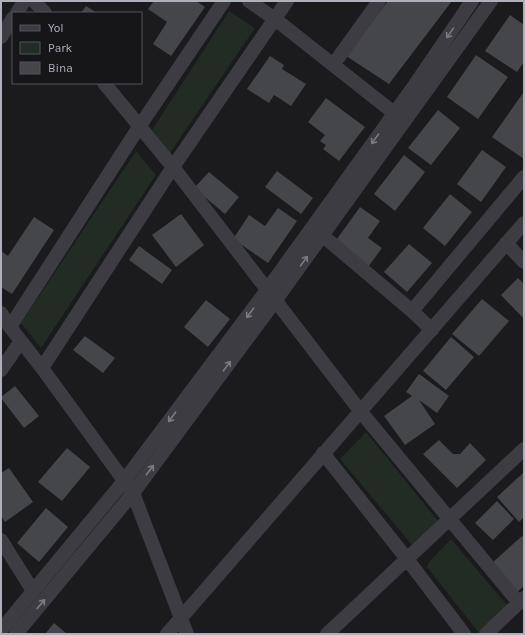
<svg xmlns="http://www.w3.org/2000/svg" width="525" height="635" font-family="Karla,sans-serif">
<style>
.green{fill:#222b24}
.building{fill:#45464a}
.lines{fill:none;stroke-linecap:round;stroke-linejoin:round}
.minor{stroke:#3c3c42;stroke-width:14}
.oneway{stroke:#7a7c85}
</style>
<rect width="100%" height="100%" fill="#1b1a1d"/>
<!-- green -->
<path class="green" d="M229,11L255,28L170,153L152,130Z
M136,151L156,175L41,348L21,323Z
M366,432L438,521L412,545L340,459Z
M451,539L507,605L479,633L427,567L429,562Z"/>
<!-- building -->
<path class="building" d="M154,1H196L205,7L171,56L153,44L167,22L148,9Z
M388,1H452L389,84L346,56Z
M86,6L97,13H81Z
M510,15L524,25V62L517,72L485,51Z
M476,55L508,77L478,119L447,97Z
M270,56L284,65L282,69L306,84L291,106L274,95L269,103L247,89Z
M523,93L524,94V159L492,137Z
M326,98L365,127L339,161L323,149L326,145L320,141L325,135L308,122Z
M438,110L460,128L431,165L408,148Z
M482,150L506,167L481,202L457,184Z
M404,155L425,172L395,211L374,194Z
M277,171L313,198L301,214L265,187Z
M209,172L239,197L225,214L194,188Z
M450,194L472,212L445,246L423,228Z
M360,207L380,221L368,238L382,248L368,267L334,243Z
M278,208L297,221L268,263L233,239L249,215L265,226Z
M181,214L204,245L176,267L152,235Z
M34,217L54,230L12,294L1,287V251L8,256Z
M409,244L432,263L407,292L384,272Z
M139,246L172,270L162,284L129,260Z
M518,278L524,284V319L501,295Z
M482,299L509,321L479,356L452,334Z
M206,300L230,319L208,347L184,327Z
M85,336L115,358L103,373L73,350Z
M451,337L474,357L446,390L423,371Z
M419,374L449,396L437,413L419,400L435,424L405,445L384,416L412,396L406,392Z
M15,386L39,416L24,428L1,398V397Z
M439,440L453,454H460L470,443L486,460L457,488L423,454Z
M67,448L90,467L62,501L38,482Z
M9,468L33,502L5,522L1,516V473Z
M524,472V517L519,522L497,497Z
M497,501L514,519L493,540L475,523Z
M46,508L68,527L39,562L17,543Z
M522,536L524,538V586L517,592L492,563Z
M54,623L67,634H45Z"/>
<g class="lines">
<!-- minor -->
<path class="minor" d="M34,1L45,13
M249,1L275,19L394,113
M17,13L24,1
M1,37L13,18
M333,65L379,1
M104,83L173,167L361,412L519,603
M322,235L412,311L432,330
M506,243L524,262
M412,311L524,177
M1,313L10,327L42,368L133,493L187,634
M10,327L139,127L224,1
M42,368L173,167L287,1
M1,370L21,341
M323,453L407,559L464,634
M1,540L33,591
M1,630L124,481L267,290L414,86L472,1
M16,634L133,493L275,301L491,1
M167,634L524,223
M327,634L524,449
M486,634L524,598"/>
</g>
<!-- one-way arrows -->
<defs><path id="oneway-shaft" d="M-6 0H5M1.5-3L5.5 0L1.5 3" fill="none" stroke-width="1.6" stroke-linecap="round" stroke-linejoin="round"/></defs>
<g class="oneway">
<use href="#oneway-shaft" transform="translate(450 33) rotate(125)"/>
<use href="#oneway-shaft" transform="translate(375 139) rotate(126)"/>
<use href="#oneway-shaft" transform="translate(304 261) rotate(-54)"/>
<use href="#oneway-shaft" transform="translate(250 313) rotate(127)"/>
<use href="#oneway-shaft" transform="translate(227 366) rotate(-53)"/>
<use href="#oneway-shaft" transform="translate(172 417) rotate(127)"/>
<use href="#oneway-shaft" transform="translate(150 470) rotate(-53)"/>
<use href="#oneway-shaft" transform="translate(41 604) rotate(-50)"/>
</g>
<!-- border -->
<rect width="525" height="635" fill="none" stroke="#adb1bc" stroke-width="4"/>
<!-- legend -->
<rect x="12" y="12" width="130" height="72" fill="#161518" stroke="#52535a"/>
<rect x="20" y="25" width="20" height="6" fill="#3c3c42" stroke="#52535a"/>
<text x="48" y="32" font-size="12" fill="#adb1bc">Yol</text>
<rect x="20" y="42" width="20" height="12" fill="#222b24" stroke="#52535a"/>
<text x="48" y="52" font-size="12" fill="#adb1bc">Park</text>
<rect x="20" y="62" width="20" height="12" fill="#45464a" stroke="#52535a"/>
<text x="48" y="72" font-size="12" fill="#adb1bc">Bina</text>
</svg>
